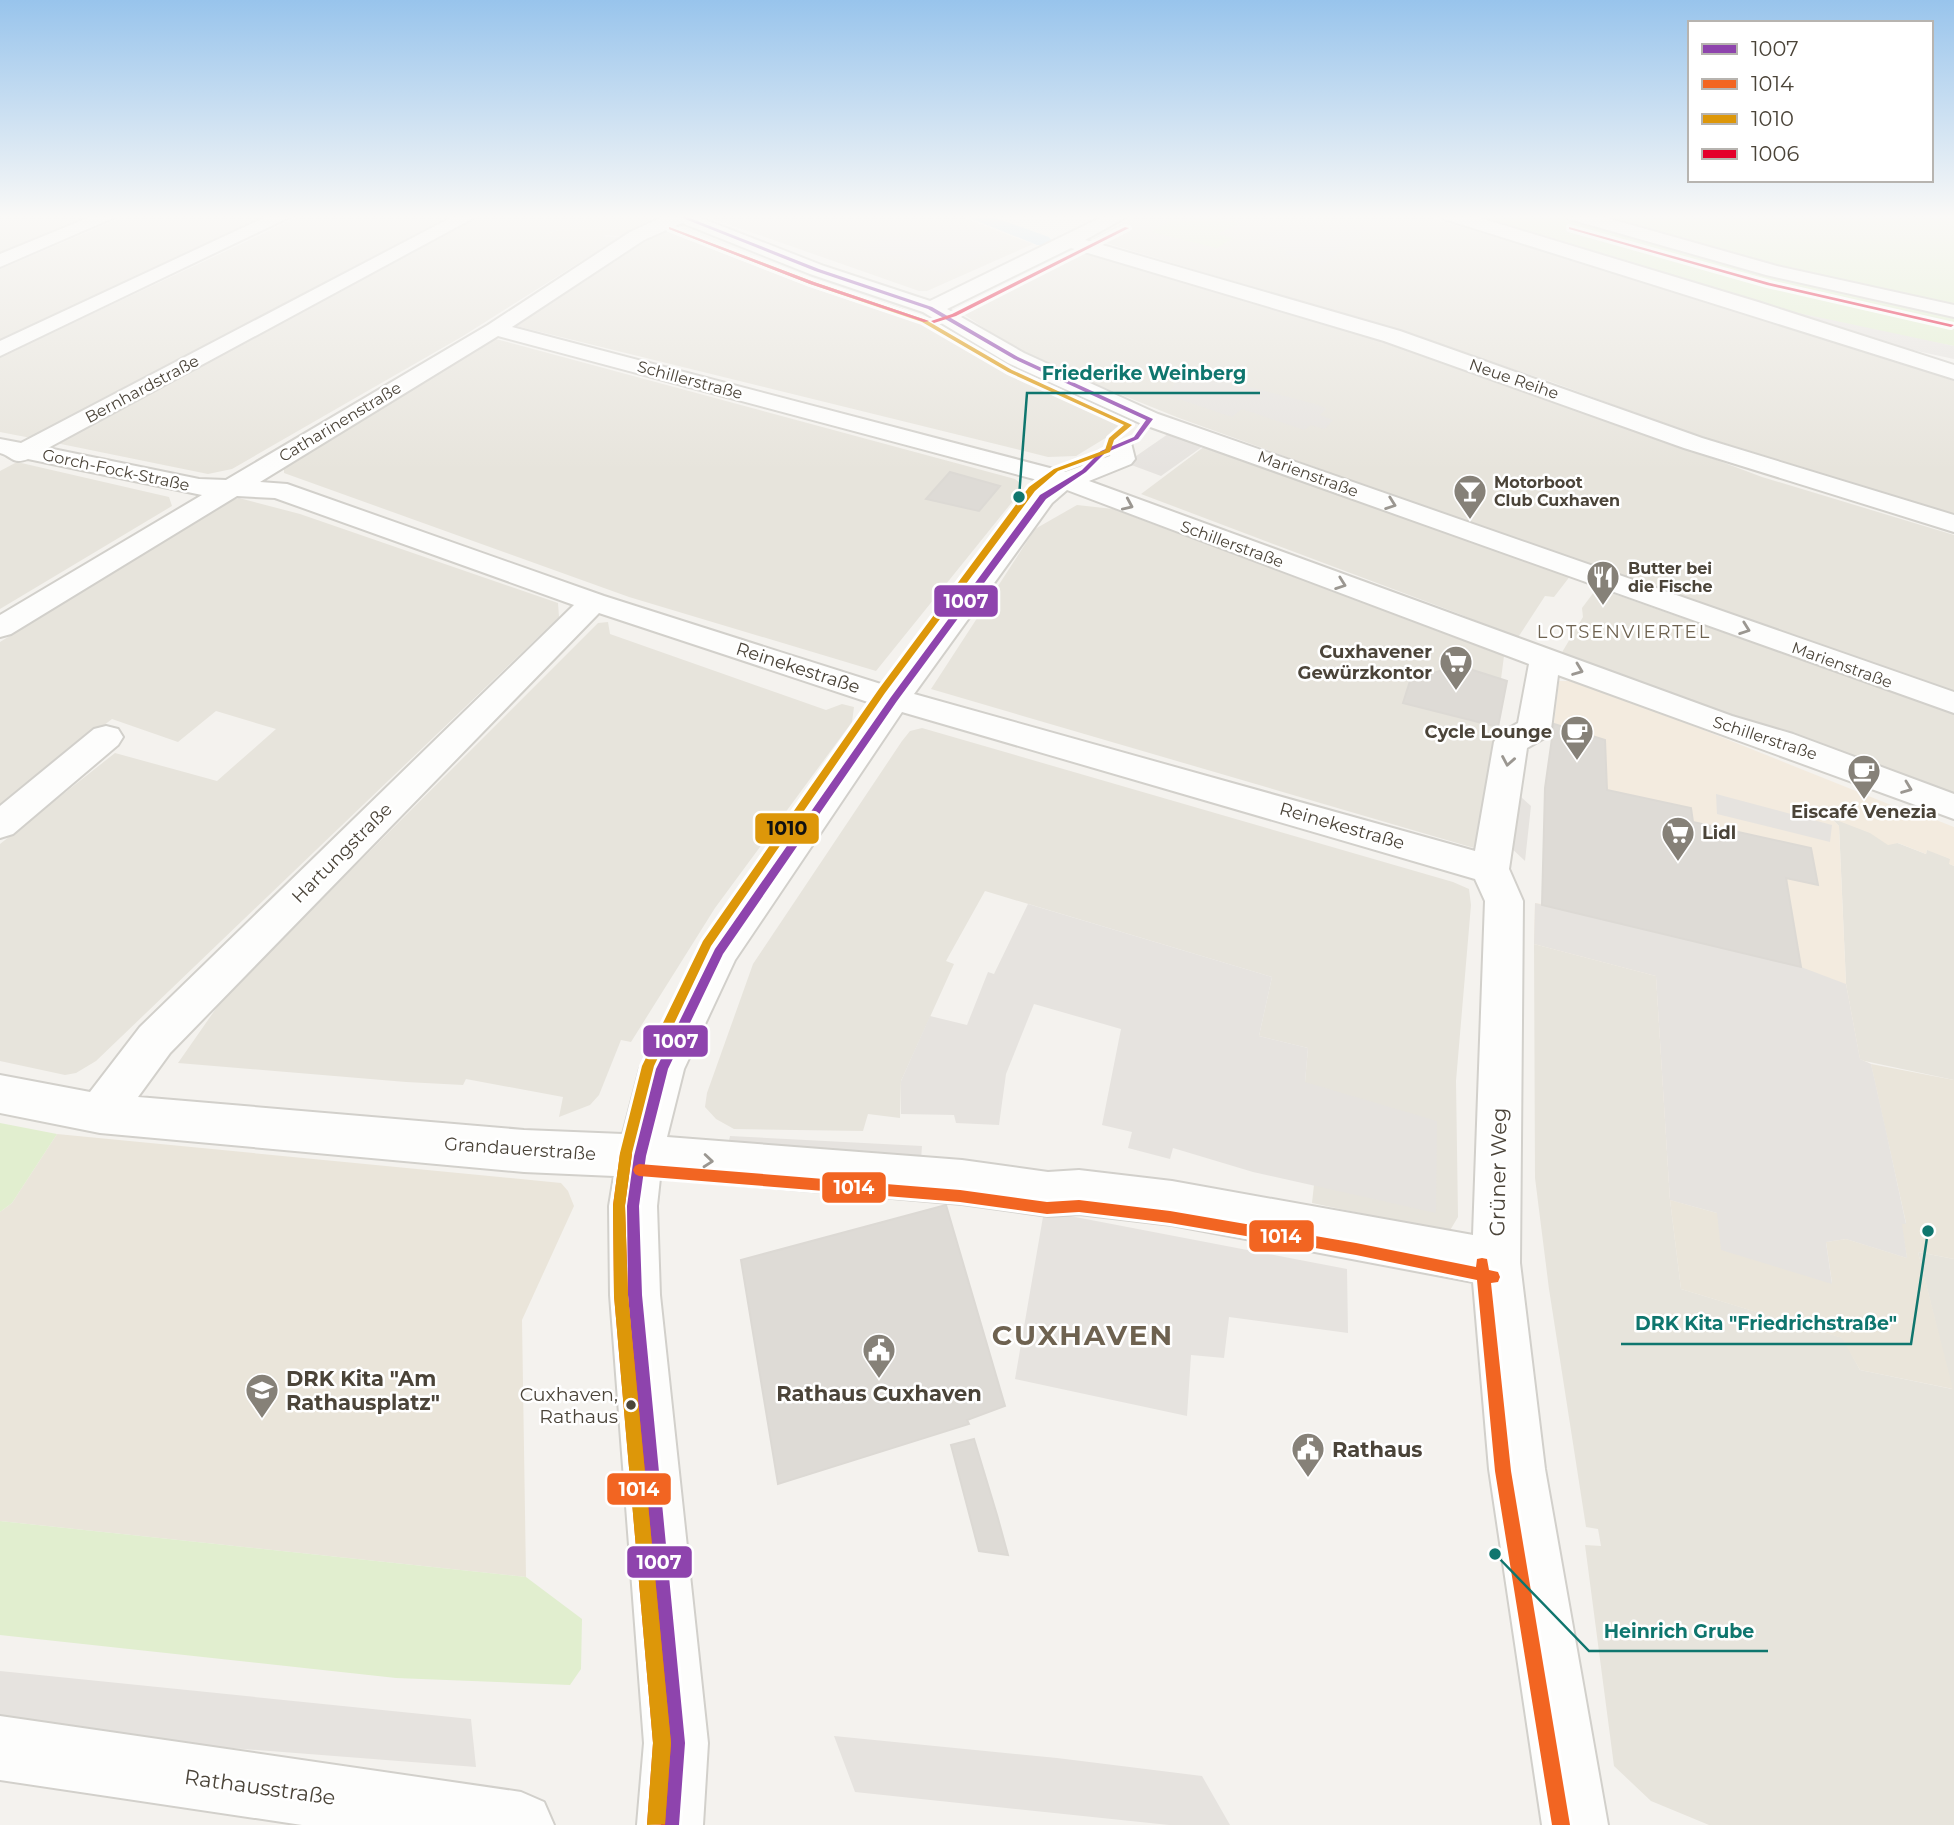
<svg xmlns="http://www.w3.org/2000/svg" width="1954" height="1825" font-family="Montserrat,sans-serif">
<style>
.residential{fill:#e7e4dc}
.commercial{fill:#f3ebdf}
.education{fill:#eae5da}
.green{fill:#e1eecf}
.parking{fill:#e6e3df}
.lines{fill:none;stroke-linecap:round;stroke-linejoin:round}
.canal{fill:#c0ddf1;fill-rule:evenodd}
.building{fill:#dedbd6;stroke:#dcd9d4;stroke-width:2}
.street-casing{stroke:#d2d0cb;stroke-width:4}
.street{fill:#fdfdfc;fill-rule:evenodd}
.bus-1-casing{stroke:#fff;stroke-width:6}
.bus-2-casing{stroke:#fff;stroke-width:6}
.bus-3-casing{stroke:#fff;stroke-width:6}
.bus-4-casing{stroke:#fff;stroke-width:6}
.bus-1{fill:#8e44ad;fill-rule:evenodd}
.bus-2{fill:#f26522;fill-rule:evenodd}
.bus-3{fill:#dd9709;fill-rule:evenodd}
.bus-4{fill:#e4002b;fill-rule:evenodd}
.oneway{stroke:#9b9791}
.bus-dot{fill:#4b4439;stroke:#fff;stroke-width:2.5}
.labels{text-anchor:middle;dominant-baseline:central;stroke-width:5;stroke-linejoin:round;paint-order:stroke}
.far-street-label{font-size:16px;fill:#4b4439;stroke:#fff}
.far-poi-label{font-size:16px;font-weight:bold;fill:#4b4439;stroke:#fff;text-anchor:start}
.far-quarter-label{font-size:18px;letter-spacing:2px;fill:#6e6250;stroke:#fff}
.poi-label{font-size:18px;font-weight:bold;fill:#4b4439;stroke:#fff;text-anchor:end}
.street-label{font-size:18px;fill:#4b4439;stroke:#fff}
.near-bus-label{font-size:19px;fill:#4b4439;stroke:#fff;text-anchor:end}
.near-street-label{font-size:21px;fill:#4b4439;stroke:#fff}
.near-poi-label{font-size:21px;font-weight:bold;fill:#4b4439;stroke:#fff;text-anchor:start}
.near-district-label{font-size:28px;font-weight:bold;letter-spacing:2px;fill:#6e6250;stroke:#fff}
.leader{fill:none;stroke:#0f766e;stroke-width:2.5}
.callout-dot{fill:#0f766e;stroke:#fff;stroke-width:2.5}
.callout-label{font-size:19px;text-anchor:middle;font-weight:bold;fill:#0f766e;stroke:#fff;stroke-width:5;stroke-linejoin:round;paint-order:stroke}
.line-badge{stroke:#fff;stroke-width:2.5}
.badge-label{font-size:19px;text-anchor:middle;font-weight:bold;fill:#fff}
.pale-badge-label{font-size:19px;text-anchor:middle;font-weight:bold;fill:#111}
</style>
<rect width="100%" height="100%" fill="#f4f2ee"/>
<!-- residential -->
<path class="residential" d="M0,215H95L0,255Z
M128,215H272L0,341V269Z
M303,215H452L31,438L0,432V357Z
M480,215H602L546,234L620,237L463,336L232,469L208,474L56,443Z
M702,215H955L1033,244L927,291H919Z
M1138,215H1420L1717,301L1954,381V517L1776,465L1552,382L1394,330L1093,239Z
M669,227L774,267L902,308L1000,365L1113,413L1120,417L1122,428L1076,456L1048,457L512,325Z
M1078,247L1381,340L1541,394L1762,477L1954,535V698L1179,418L1075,376L1010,345L957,310Z
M492,338L1015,479L1021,484V491L876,671L629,597L284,473V467Z
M1209,443L1571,575L1554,597L1545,596L1517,639L1462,615L1141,494Z
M17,462L169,497L172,506L0,609V471Z
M239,498L300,514L558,603L559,617L96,1061L76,1073L65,1075L0,1061V844L115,753L217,781L276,729L216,711L178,742L112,719L0,805V642L229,501Z
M1077,505L1113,509L1504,656L1501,679L1507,682L1474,848L931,689L1035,529Z
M1597,588L1954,714V799L1561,654L1583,617L1582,608Z
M608,622L610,634L826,710L842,704L854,707L852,722L715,908L631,1042L621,1040L599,1095L590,1105L559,1117L563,1097L466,1079L463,1085L406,1082L178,1063L224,997L598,623Z
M922,728L1453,882L1469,889L1471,905L1456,1081L1458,1217L1449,1232L1312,1203L1314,1185L1305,1082L1308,1048L1259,1036L1272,977L985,891L946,961L954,964L901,1081L900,1118L868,1114L863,1131L734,1129L716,1119L705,1107L707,1093L753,964L902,741L910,731Z
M1830,817L1926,854L1927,849L1951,859L1950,864L1954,866V1080L1860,1060L1846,984L1839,826Z
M1534,944L1656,976L1670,1200L1681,1289L1843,1338L1860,1370L1952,1389L1918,1252L1954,1259V1825H1709L1651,1801L1614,1766L1585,1545L1601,1546L1598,1529L1586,1527L1549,1289L1535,1178Z"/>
<!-- commercial -->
<path class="commercial" d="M1559,681H1572L1671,717L1906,811L1908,809L1954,827V866L1949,864L1950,859L1927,850L1926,854L1898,843L1888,845L1870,833L1831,818L1839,826L1846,984L1860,1059L1871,1064L1886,1131L1907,1258L1846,1239L1826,1242L1670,1200L1656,976L1534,944L1535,903L1542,904L1548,774Z"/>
<!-- education -->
<path class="education" d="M602,215L653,218L625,237L606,235L592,243L544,235Z
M1871,1064L1954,1080V1259L1918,1252L1953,1389L1860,1370L1842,1338L1681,1289L1670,1200L1717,1213L1832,1283L1826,1242L1846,1239L1907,1258L1901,1223H1906Z
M57,1134L561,1183L568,1191L574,1206L522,1320L526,1577L0,1521V1212L12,1203Z"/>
<!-- green -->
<path class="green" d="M1197,215L1240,223L1217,234L1233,238L1217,248L1151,232L1173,219L1186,222Z
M1459,215H1556L1738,268L1954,316V346L1786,315Z
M1596,215H1954V304L1777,267Z
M0,1123L57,1134L12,1203L0,1212Z
M0,1521L526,1577L582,1619L581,1669L570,1685L396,1678L0,1635Z"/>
<!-- parking -->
<path class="parking" d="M1298,215H1314L1370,228L1322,265L1284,254L1288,250L1256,242Z
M953,221L1010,237L1009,242L942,273L901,258L904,256L890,255L862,247L885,236L909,239Z
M1789,311L1954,346V359L1875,342L1786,316Z
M1184,370L1319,405L1326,409L1320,415L1333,420L1325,429L1311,425L1304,430L1242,409L1232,417L1167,395Z
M1171,432L1206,444L1161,476L1126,463Z
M1510,787L1531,806L1525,861L1508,845Z
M1716,794L1832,825L1830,842L1717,814Z
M1535,903L1801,967L1846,984L1860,1059L1871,1064L1886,1131L1906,1224H1902L1907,1258L1846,1239L1826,1242L1832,1284L1721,1250L1717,1213L1670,1200L1656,976L1534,944Z
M1028,904L1272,977L1259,1036L1308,1048L1305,1082L1437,1121L1436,1213L1253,1172L1173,1148L1170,1159L1128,1148L1132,1132L1102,1125L1121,1029L1034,1004L1006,1074L999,1125L956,1123L954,1115L901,1114V1081L930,1016L967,1025L988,972L994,974Z
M730,1136L922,1146L921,1160L727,1149Z
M1044,1211L1347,1269L1348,1333L1229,1317L1224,1358L1191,1355L1187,1416L1015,1379Z
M0,1671L471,1719L476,1767L0,1730Z
M834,1736L1057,1758L1202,1776L1230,1825H1169L855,1792Z"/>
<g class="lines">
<!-- canal -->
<path class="canal" d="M962,215H987L1049,237L1052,241L1049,245H1037Z"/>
</g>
<!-- building -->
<path class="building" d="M950,472L1000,486L979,511L926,499Z
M1457,665L1507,681L1498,727L1403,703L1410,681Z
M1554,724L1605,740L1607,790L1691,808L1693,822L1811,848L1818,885L1786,878L1801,967L1542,905L1545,788Z
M946,1205L1005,1406L967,1420L969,1424L778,1484L741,1260Z
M974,1439L997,1515L1008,1555L979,1551L951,1445Z"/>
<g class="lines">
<defs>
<path id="street" d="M95,215H120L0,267V254Z
M270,215H294L0,356V341Z
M456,215H479L48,448L199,479L226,480L488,325L630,232L667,215H693L824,266L930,301L1106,215H1130L1085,240L1400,331L1702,438L1954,515V532L1684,448L1384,341L1071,248L947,309L1024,353L1158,414L1954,692V713L1142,424L1008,363L923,312L810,274L682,223L644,240L512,327L1065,472L1110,456L1113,443H1131L1135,459L1131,464L1089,481L1732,716L1793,734L1954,794V819L1558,675L1551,729L1546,737L1527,748L1509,869L1523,901L1520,1263L1545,1469L1608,1825H1542L1489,1469L1473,1282L1172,1225L1079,1214L1048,1216L962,1204L660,1178L657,1206L660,1295L708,1743L703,1825H637L644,1743L610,1295L609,1206L614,1176L524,1172L100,1133L0,1113V1075L90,1092L140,1027L574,605L275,498L237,496L11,634L0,637V615L202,495L28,459C12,465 12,456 0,453V439L21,443ZM498,336L1045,482L1034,491L887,686L604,596L287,484L260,482ZM1067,490L1529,664L1518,723L1499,734L1494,742L1475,851L914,694L1052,503ZM599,613L874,704L705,941L640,1069L623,1134L524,1130L138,1097L170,1053ZM902,712L1475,879L1485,901L1473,1235L1172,1181L1079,1170L1048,1172L962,1160L667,1137L684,1069L735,960Z
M1441,215H1470L1758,302L1954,365V379L1444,219Z
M1566,215H1596L1777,266L1954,305V317L1766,275L1569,219Z
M106,726L118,729L123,737L118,745L13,834L0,838V806L94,729Z
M0,1716L521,1792L544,1802L554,1825H302L0,1780Z"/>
</defs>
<!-- street casing -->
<use href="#street" class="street-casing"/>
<!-- street -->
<use href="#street" class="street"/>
<defs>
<path id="bus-1" d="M675,215H682L819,269L932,307L1018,357L1153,419L1138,439L1105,453L1086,472L1046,499L897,701L723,954L668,1069L646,1156L639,1206L642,1295L685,1743L679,1825H661L667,1743L628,1295L627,1206L634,1156L656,1069L715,949L891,697L1040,495L1082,470L1101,451L1134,437L1146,420L1014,359L928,309L815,271Z"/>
<path id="bus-2" d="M626,1148L630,1150L632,1154L625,1205L628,1295L671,1743L665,1825L647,1824L653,1743L614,1295L613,1205L620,1154L622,1150Z
M639,1164L960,1190L1047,1202L1079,1200L1170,1211L1356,1243L1476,1267L1477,1259L1482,1258L1487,1259L1489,1270L1498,1272L1500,1277L1498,1282L1491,1283L1511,1471L1570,1825H1552L1495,1471L1477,1280L1356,1255L1170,1223L1079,1212L1047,1214L960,1202L639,1176L635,1174L633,1170L635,1166Z"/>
<path id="bus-3" d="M669,227L814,282L926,320L1012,370L1132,425L1114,440L1110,452L1058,471L1035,491L885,693L711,946L654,1066L632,1153L625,1206L628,1296L671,1743L665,1824L647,1825L653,1743L614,1296L613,1206L620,1153L642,1066L703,941L879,689L1029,487L1054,469L1105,450L1109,438L1124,425L1008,372L922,322L810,284L669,229Z"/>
<path id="bus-4" d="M669,227L814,282L929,321L924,322L810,284L669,229Z
M1125,227L1129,228L956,316L934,323L931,321L952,314Z
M1569,227L1770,283L1954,325L1951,327L1767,285L1569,229Z"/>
</defs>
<!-- bus-1 casing -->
<use href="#bus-1" class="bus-1-casing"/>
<!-- bus-2 casing -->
<use href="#bus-2" class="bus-2-casing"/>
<!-- bus-3 casing -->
<use href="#bus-3" class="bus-3-casing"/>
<!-- bus-4 casing -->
<use href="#bus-4" class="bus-4-casing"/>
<!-- bus-1 -->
<use href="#bus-1" class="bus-1"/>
<!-- bus-2 -->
<use href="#bus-2" class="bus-2"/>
<!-- bus-3 -->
<use href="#bus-3" class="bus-3"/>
<!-- bus-4 -->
<use href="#bus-4" class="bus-4"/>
</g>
<!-- one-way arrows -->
<defs><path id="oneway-chevron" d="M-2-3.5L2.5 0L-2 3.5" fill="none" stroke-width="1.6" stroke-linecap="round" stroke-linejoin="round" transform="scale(1.75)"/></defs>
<g class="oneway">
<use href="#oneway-chevron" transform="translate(1391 504) rotate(20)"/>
<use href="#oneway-chevron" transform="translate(1128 505) rotate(24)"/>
<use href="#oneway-chevron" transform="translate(1341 584) rotate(20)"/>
<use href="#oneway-chevron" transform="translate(1745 629) rotate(20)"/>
<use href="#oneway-chevron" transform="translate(1578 670) rotate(21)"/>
<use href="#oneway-chevron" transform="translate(1508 761) rotate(100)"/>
<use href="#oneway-chevron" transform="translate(1907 788) rotate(21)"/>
<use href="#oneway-chevron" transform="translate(708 1161) rotate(5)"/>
</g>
<!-- sky -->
<linearGradient id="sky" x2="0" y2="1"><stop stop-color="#98c4ec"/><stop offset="0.46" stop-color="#faf9f7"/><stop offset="1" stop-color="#faf9f7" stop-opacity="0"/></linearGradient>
<rect width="1954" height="471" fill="url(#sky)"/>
<!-- icons -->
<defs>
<symbol id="bar-pin" viewBox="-11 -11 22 30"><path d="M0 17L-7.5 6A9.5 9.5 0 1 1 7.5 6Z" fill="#868178" stroke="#fff"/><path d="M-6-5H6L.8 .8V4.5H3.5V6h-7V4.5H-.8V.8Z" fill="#fff"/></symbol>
<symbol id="restaurant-pin" viewBox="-11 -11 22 30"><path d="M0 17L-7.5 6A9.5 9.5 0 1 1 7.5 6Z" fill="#868178" stroke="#fff"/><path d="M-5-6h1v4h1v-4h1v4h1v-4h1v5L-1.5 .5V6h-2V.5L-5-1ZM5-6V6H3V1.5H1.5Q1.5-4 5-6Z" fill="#fff"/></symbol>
<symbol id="supermarket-pin" viewBox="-11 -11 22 30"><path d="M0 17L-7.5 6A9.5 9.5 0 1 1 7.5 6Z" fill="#868178" stroke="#fff"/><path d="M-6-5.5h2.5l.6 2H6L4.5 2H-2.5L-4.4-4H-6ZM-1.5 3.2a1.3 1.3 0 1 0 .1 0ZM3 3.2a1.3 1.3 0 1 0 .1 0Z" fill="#fff"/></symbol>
<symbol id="cafe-pin" viewBox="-11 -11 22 30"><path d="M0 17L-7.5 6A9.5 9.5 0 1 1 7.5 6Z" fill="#868178" stroke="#fff"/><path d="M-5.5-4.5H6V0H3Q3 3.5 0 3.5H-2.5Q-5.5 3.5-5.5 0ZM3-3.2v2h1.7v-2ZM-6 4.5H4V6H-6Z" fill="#fff"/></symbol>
<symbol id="civic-pin" viewBox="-11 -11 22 30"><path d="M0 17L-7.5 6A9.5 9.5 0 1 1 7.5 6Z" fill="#868178" stroke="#fff"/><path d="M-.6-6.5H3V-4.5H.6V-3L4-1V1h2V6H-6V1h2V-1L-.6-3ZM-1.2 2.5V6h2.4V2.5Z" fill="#fff"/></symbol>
<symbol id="school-pin" viewBox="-11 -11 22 30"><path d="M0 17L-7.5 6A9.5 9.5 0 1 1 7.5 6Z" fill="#868178" stroke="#fff"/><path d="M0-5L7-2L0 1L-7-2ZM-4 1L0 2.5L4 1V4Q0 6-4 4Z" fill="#fff"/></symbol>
</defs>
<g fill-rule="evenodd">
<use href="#bar-pin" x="1451" y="472" width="38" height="52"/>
<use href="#restaurant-pin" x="1584" y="558" width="38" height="52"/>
<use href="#supermarket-pin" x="1437" y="643" width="38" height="52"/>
<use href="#cafe-pin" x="1558" y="713" width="38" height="52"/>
<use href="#cafe-pin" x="1845" y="752" width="38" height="52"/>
<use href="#supermarket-pin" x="1659" y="814" width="38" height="52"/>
<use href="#civic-pin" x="860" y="1331" width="38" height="52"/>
<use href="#school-pin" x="243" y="1371" width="38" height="52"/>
<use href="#civic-pin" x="1289" y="1430" width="38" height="52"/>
</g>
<!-- markers -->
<circle class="bus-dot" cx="631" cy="1405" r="6"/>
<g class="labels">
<!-- far-street labels -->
<g class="far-street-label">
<text transform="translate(1514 379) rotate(19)">Neue Reihe</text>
<text transform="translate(690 380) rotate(15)">Schillerstraße</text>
<text transform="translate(142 389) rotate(-28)">Bernhardstraße</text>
<text transform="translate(340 422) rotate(-31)">Catharinenstraße</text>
<text transform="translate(116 470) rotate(12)">Gorch-Fock-Straße</text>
<text transform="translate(1308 474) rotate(20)">Marienstraße</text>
<text transform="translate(1232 544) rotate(20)">Schillerstraße</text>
<text transform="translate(1842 665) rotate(20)">Marienstraße</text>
<text transform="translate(1765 738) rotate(18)">Schillerstraße</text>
</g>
<!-- far-poi labels -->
<g class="far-poi-label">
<text x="1494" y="482">Motorboot<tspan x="1494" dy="18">Club Cuxhaven</tspan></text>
<text x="1628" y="568">Butter bei<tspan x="1628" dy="18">die Fische</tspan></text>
</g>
<!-- far-quarter labels -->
<g class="far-quarter-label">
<text x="1624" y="632">LOTSENVIERTEL</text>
</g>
<!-- poi labels -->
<g class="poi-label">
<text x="1432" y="652">Cuxhavener<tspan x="1432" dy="21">Gewürzkontor</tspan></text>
<text x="1552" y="732">Cycle Lounge</text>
<text x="1864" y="812" text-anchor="middle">Eiscafé Venezia</text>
<text x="1702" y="833" text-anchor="start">Lidl</text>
</g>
<!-- street labels -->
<g class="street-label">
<text transform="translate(798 668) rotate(18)">Reinekestraße</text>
<text transform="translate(1342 826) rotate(16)">Reinekestraße</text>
<text transform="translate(342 853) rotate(-45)">Hartungstraße</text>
<text transform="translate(520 1149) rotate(4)">Grandauerstraße</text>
</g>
<!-- near-bus labels -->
<g class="near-bus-label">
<text x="618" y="1394">Cuxhaven,<tspan x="618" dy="22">Rathaus</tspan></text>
</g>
<!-- near-street labels -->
<g class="near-street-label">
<text transform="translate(1498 1172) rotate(-89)">Grüner Weg</text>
<text transform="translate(260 1787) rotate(8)">Rathausstraße</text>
</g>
<!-- near-poi labels -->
<g class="near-poi-label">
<text x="286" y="1378">DRK Kita "Am<tspan x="286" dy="24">Rathausplatz"</tspan></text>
<text x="879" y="1393" text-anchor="middle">Rathaus Cuxhaven</text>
<text x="1332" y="1449">Rathaus</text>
</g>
<!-- near-district labels -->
<g class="near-district-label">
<text x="1083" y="1335">CUXHAVEN</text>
</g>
</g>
<!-- callouts -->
<path class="leader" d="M1019 497L1027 393H1260M1928 1231L1911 1344H1621M1495 1554L1589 1651H1768"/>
<g class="callout-dot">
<circle cx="1019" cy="497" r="7"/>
<circle cx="1928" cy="1231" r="7"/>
<circle cx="1495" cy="1554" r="7"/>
</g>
<g class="callout-label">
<text x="1144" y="380">Friederike Weinberg</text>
<text x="1766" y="1330">DRK Kita "Friedrichstraße"</text>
<text x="1679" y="1638">Heinrich Grube</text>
</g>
<g class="line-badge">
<rect x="933" y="584" width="66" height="34" rx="7" fill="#8e44ad"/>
<rect x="754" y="812" width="66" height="33" rx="7" fill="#dd9709"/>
<rect x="642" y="1024" width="67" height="34" rx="7" fill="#8e44ad"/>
<rect x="821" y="1171" width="66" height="33" rx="7" fill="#f26522"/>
<rect x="1248" y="1219" width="67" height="34" rx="7" fill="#f26522"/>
<rect x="606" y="1472" width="66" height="34" rx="7" fill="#f26522"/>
<rect x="626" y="1545" width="67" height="34" rx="7" fill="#8e44ad"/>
</g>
<g class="badge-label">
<text x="966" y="608">1007</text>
<text x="676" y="1048">1007</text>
<text x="854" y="1194">1014</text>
<text x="1281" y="1243">1014</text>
<text x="639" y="1496">1014</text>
<text x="659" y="1569">1007</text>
</g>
<g class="pale-badge-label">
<text x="787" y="835">1010</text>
</g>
<!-- legend -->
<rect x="1688" y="21" width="245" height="161" fill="#ffffff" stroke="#b7b4b0" stroke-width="2"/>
<rect x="1702" y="44" width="35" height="10" fill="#8e44ad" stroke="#b7b4b0" stroke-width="2"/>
<text x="1751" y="56" font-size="21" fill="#4b4439">1007</text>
<rect x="1702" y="79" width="35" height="10" fill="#f26522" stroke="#b7b4b0" stroke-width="2"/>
<text x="1751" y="91" font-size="21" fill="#4b4439">1014</text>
<rect x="1702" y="114" width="35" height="10" fill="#dd9709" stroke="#b7b4b0" stroke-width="2"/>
<text x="1751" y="126" font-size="21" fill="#4b4439">1010</text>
<rect x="1702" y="149" width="35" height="10" fill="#e4002b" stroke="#b7b4b0" stroke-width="2"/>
<text x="1751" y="161" font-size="21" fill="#4b4439">1006</text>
</svg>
